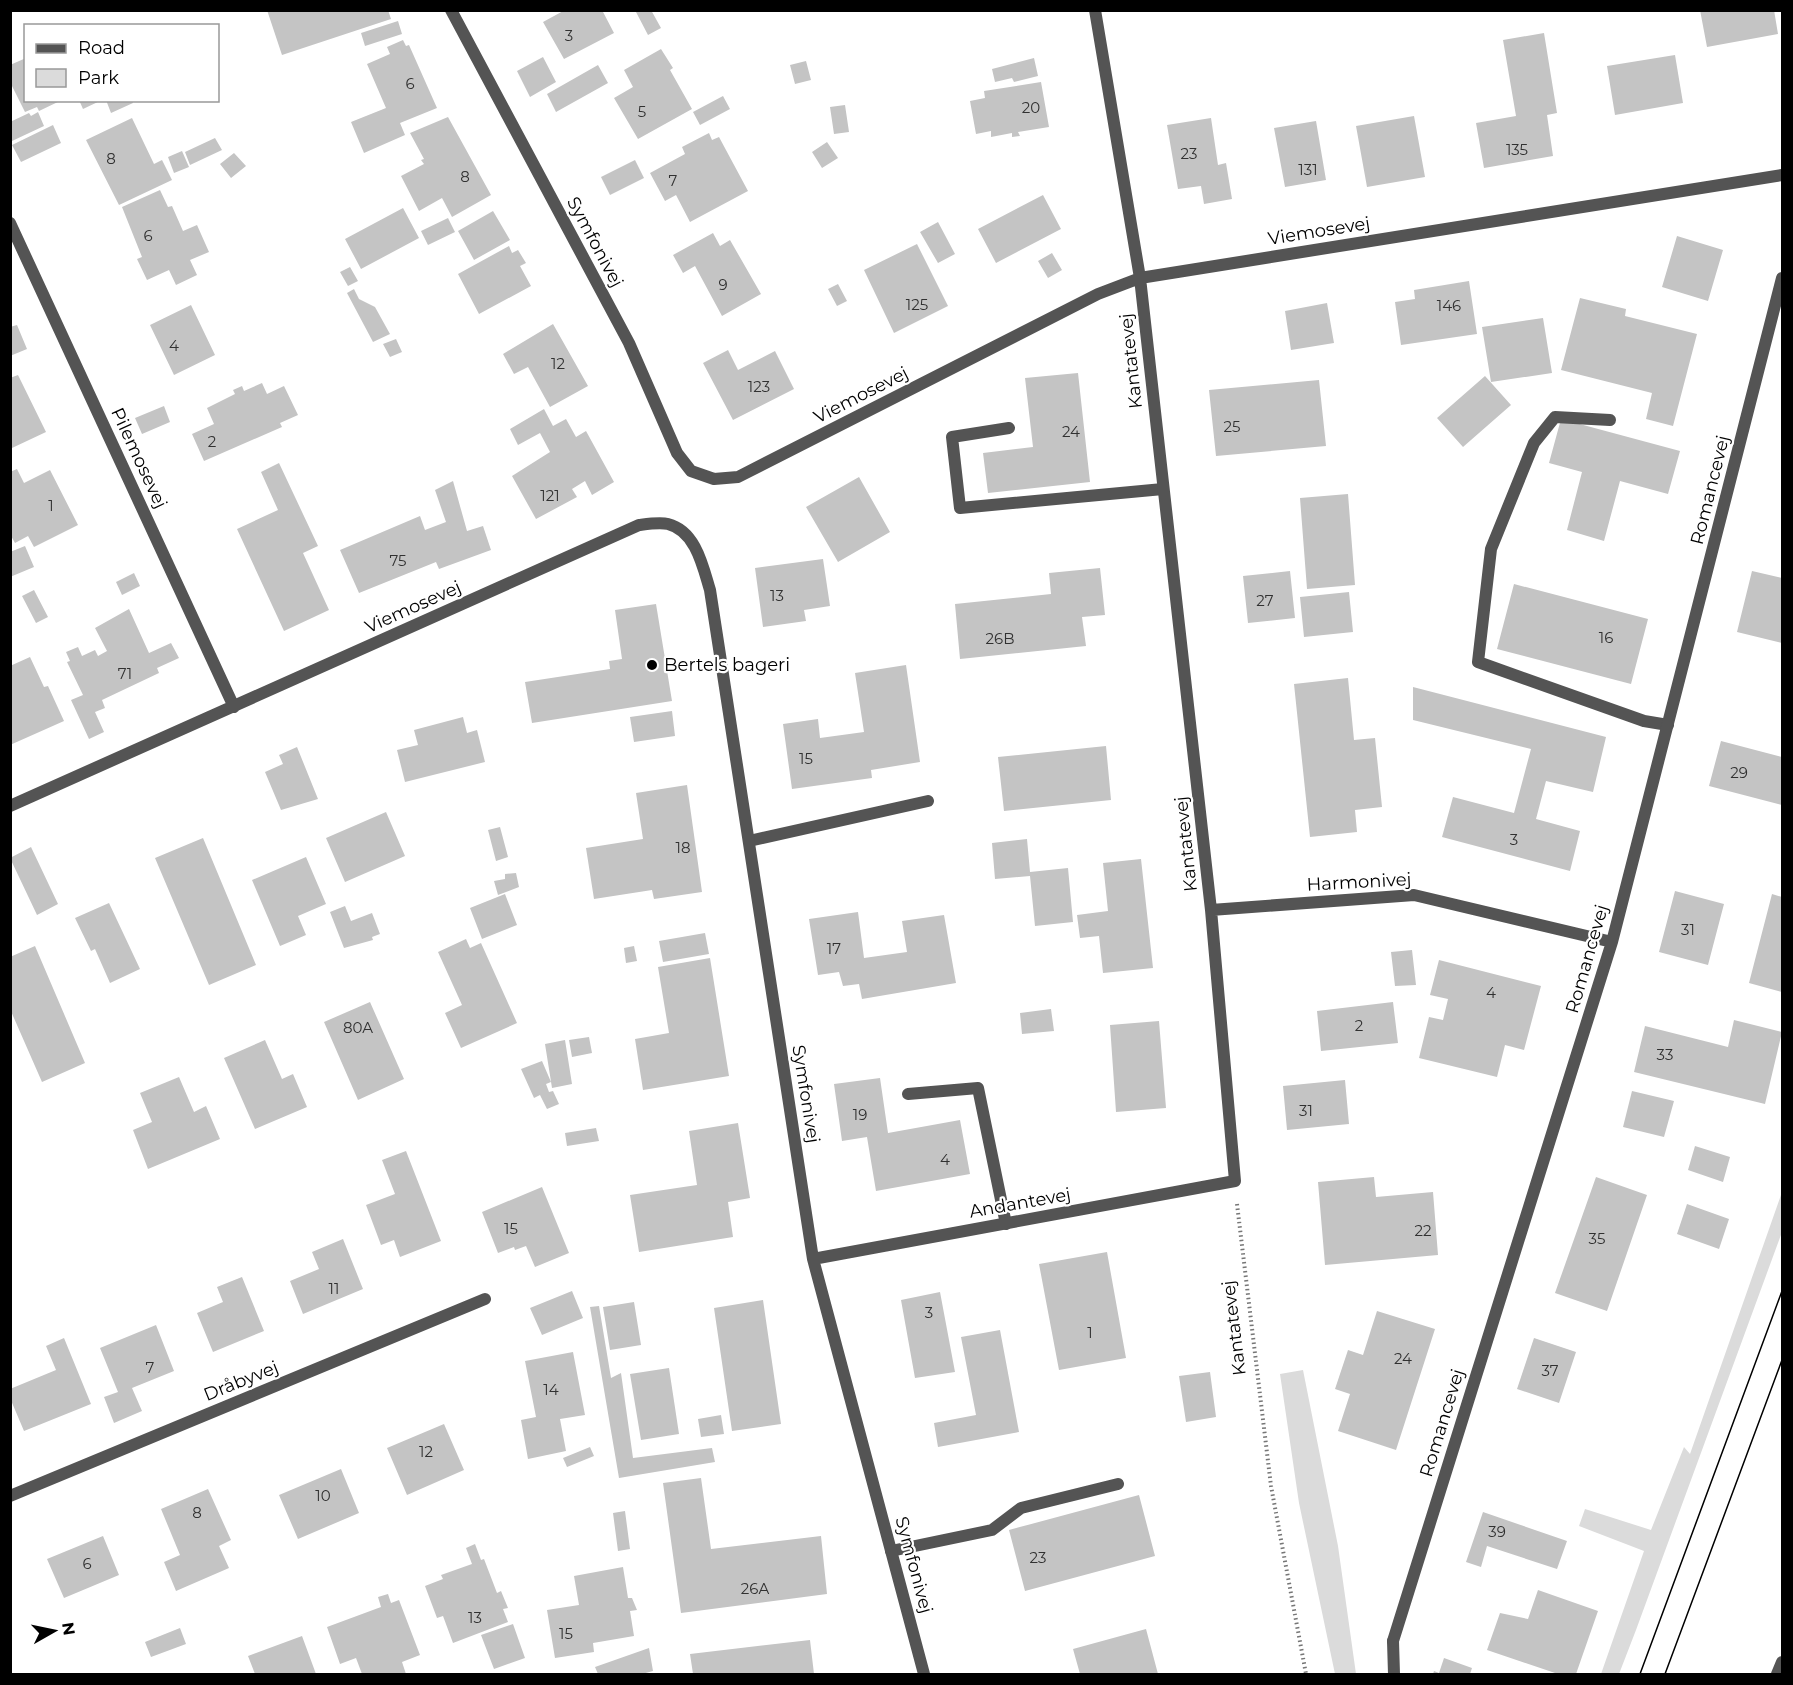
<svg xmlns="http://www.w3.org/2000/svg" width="1793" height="1685" font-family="Montserrat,sans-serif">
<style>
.green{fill:#dbdbdb}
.building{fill:#c4c4c4}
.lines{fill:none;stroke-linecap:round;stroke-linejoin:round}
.path{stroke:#767676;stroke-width:4;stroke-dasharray:1.5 3;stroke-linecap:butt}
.lane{stroke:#545454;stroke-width:12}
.street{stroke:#545454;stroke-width:12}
.tram{stroke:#000;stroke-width:1.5}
.poi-dot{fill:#000;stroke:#fff;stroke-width:2}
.labels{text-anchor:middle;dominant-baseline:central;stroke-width:4.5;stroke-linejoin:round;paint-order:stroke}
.number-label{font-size:15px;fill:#313131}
.street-label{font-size:18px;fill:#000;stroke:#fff}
.poi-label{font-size:18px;fill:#000;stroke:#fff;text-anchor:start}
</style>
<rect width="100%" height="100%" fill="#fff"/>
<!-- green -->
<path class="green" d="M1782,1192V1232L1636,1630L1619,1674H1601L1644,1551L1579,1526L1585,1509L1651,1530L1684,1447L1690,1454Z
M1303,1370L1338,1546L1356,1674H1335L1299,1503L1280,1374Z"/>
<!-- building -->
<path class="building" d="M267,10H388L391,19L282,55Z
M565,10H602L614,33L564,59L543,22Z
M639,10H651L661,28L648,35L636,12Z
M1700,10H1774L1778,34L1707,47Z
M398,21L402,34L365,46L361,33Z
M1544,33L1557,113L1547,115L1553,156L1484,168L1476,123L1516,116L1503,40Z
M403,40L406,46L409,45L437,108L400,123L405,135L364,153L351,122L386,108L367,64L390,54L387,47Z
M661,49L673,68L670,70L692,109L638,139L614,98L633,87L624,70Z
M1675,55L1683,103L1615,115L1607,66Z
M543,57L556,82L530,97L517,71Z
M26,58V100H62L39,111L37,107L25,112L10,82V65Z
M1034,58L1038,76L1014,82L1012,78L995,82L992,69Z
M806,61L811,80L795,84L790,65Z
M598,65L608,83L556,112L547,94Z
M1041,82L1049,127L1018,132L1020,136L1012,137V133L991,137V131L976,134L970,101L985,98L984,91Z
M723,96L730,109L700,125L693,112Z
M79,100H102L83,109Z
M106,100H132L133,103L111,113Z
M845,105L849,132L834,134L830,107Z
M38,112L44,126L12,141L10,122L29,113L31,116Z
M1414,116L1425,177L1367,187L1356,126Z
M448,117L491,195L452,217L442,198L419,211L401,176L424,164L421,160L424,159L410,133Z
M132,118L154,164L162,160L172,180L119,205L86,140Z
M1211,118L1218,165L1226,163L1232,199L1204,204L1201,186L1178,189L1167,125Z
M1316,121L1326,180L1285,187L1274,128Z
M53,125L61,143L21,162L12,145Z
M709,133L712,140L719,137L748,191L690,222L676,195L665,201L650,173L685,154L682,147Z
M215,138L222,150L190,165L185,152Z
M827,142L838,158L822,168L812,152Z
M182,151L189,167L174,173L168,157Z
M234,153L246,166L231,178L220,164Z
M635,160L644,178L610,195L601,177Z
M160,190L168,207L172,206L183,231L197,225L209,252L190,260L197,275L176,285L169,270L147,280L137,259L142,257L122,207Z
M1043,195L1061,229L996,263L978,229Z
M403,208L419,238L361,269L345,239Z
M493,211L510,240L474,260L458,231Z
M448,218L455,232L428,245L421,231Z
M938,222L955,254L938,263L920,232Z
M713,233L720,246L730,240L761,294L722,316L695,266L683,273L673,255Z
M1677,236L1723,250L1708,301L1662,287Z
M917,244L948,306L894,333L864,270Z
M509,246L512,253L518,250L526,263L520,266L531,286L479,314L458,274Z
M1052,253L1062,270L1048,278L1038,261Z
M350,267L358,281L348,286L340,272Z
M1469,281L1477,334L1401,345L1395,302L1415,299L1414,290Z
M838,284L847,301L837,306L828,289Z
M354,289L359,299L375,307L390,334L373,342L347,293Z
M1580,298L1626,309L1625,316L1697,334L1673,426L1646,419L1652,393L1561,370Z
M1327,303L1334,343L1291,350L1285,311Z
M191,305L215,355L174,375L150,325Z
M1543,318L1552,373L1491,382L1482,327Z
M553,324L588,386L550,407L528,367L514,374L503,354Z
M17,325L27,349L10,356V327Z
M396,339L402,352L390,357L383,344Z
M728,350L738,370L775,351L794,389L733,420L703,363Z
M1078,373L1090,482L988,493L983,453L1033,447L1025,378Z
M18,375L46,432L12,448L10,378Z
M1485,376L1511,405L1463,447L1437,418Z
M1319,380L1326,446L1216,456L1209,390Z
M262,383L267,394L284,386L298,415L280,423L282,427L204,461L192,434L214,424L207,408L235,394L233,390L242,386L244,391Z
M164,406L170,422L142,434L135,418Z
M544,409L553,426L566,419L576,437L586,431L614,482L592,495L585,481L572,489L577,497L536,519L512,476L550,452L540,433L518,445L510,429Z
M1561,419L1680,451L1668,494L1620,481L1604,541L1567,530L1582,472L1549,463Z
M279,463L318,546L303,553L329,610L284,631L237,529L278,510L261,472Z
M17,469L24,483L50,470L78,525L34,547L28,536L15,543L10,534V472Z
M859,477L890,532L838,562L806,507Z
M453,481L467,531L483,526L491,550L439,569L436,562L359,593L340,550L420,516L425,530L446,522L435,490Z
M1348,494L1355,585L1307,589L1300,498Z
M25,546L34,567L10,577V552Z
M823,559L830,606L804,610L806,621L763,627L755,568Z
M1100,568L1105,615L1082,617L1086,646L960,659L955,604L1051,594L1049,573Z
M1290,571L1295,618L1248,623L1243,576Z
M1752,571L1782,578V643L1737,632Z
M134,573L140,586L122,595L116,582Z
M1514,584L1648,619L1631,684L1497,649Z
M34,590L48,617L36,623L22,596Z
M1349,592L1353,632L1304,637L1300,597Z
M656,604L672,701L532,723L525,682L610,669L609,661L622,659L615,610Z
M129,609L149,653L171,643L179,658L157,668L159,673L102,700L105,708L95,712L104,732L89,739L71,700L83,695L67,662L70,661L66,652L78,647L82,656L95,650L98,656L107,651L95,628Z
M30,657L44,687L48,686L64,721L10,745V666Z
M906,665L920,762L871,770L872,778L792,789L783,724L818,719L820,738L864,732L855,673Z
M1348,678L1354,740L1375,738L1382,807L1355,810L1357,832L1310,837L1294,684Z
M1413,687L1606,737L1593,792L1546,781L1536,819L1580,831L1570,871L1442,837L1453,797L1514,813L1531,749L1413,720Z
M672,711L675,736L634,742L630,717Z
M463,717L467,733L477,730L485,762L405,782L397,750L418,745L414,730Z
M1721,741L1782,757V805L1709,786Z
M1106,746L1111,800L1004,811L998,757Z
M297,747L318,799L281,810L265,772L283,764L279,755Z
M687,785L702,892L654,899L652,890L594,899L586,848L643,839L636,793Z
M386,812L405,856L345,882L326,838Z
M500,827L508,857L496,861L488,830Z
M203,838L256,965L209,985L155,858Z
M1027,839L1030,872L1068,868L1073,922L1035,926L1030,876L995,879L992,843Z
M31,847L58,904L37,915L10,858Z
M306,857L326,904L298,916L306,935L280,946L252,880Z
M1141,859L1153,968L1103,973L1099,936L1080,938L1077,915L1108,911L1103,863Z
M516,873L519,887L498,895L494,881L505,879V874Z
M1675,891L1724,904L1708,965L1659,952Z
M505,894L517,925L482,939L470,908Z
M1772,894L1782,897V992L1749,983Z
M109,903L140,969L110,983L95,949L91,951L75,918Z
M345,906L351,921L372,913L380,934L372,937L373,940L344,948L330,912Z
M858,912L864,958L907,952L902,921L944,915L956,983L862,999L859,984L843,986L839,972L818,975L809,919Z
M705,933L709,954L663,962L659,941Z
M466,939L470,948L481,943L517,1023L461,1048L445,1013L462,1005L438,952Z
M35,946L85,1063L42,1082L10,1009V957Z
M634,946L637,961L626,963L624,948Z
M1412,950L1416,985L1395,986L1391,952Z
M710,958L729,1076L643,1090L635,1039L669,1033L658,967Z
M1439,960L1541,986L1524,1050L1505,1045L1497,1077L1419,1058L1429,1017L1443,1020L1448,999L1430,995Z
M370,1002L404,1079L358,1100L324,1022Z
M1393,1002L1398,1043L1321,1051L1317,1011Z
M1051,1009L1054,1031L1022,1034L1020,1013Z
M1734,1020L1782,1032L1765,1104L1634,1072L1645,1026L1728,1047Z
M1159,1021L1166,1108L1116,1112L1110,1025Z
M589,1037L592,1053L572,1057L569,1040Z
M265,1040L282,1079L293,1074L307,1107L255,1129L224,1058Z
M565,1040L572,1084L552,1088L545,1044Z
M542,1061L551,1082L546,1084L549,1092L553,1091L559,1104L547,1109L540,1095L534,1098L521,1069Z
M179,1077L194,1112L206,1106L220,1139L148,1169L133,1130L152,1122L140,1093Z
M880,1078L888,1133L960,1120L970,1174L876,1191L867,1137L842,1141L834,1084Z
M1345,1080L1349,1124L1287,1130L1283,1086Z
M1632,1091L1674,1101L1664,1137L1623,1127Z
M738,1123L750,1198L728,1202L733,1237L639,1252L630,1195L697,1185L689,1131Z
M596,1128L599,1141L567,1146L565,1133Z
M1695,1146L1730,1157L1723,1182L1688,1170Z
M406,1151L441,1241L400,1257L394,1240L381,1245L366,1205L395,1194L382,1160Z
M1374,1177L1376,1197L1433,1192L1438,1255L1325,1265L1318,1182Z
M1596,1177L1647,1195L1607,1311L1555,1293Z
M542,1187L569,1253L535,1267L526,1246L515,1250L514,1247L498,1253L482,1212Z
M1687,1204L1729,1219L1719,1249L1677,1234Z
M343,1239L363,1289L303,1314L290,1281L319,1269L312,1252Z
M1107,1252L1126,1358L1059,1370L1039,1264Z
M242,1277L264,1331L213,1352L197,1313L223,1302L217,1287Z
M572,1291L583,1318L542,1335L530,1308Z
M940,1292L955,1372L915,1378L901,1300Z
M763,1300L781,1424L732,1431L714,1308Z
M634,1302L641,1345L610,1350L603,1307Z
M599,1306L611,1378L621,1373L633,1458L712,1448L715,1462L619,1478L590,1307Z
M1377,1311L1435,1329L1396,1450L1338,1431L1350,1394L1335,1389L1348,1350L1363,1355Z
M156,1325L174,1371L132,1388L142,1411L114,1423L104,1397L118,1392L100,1348Z
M1000,1330L1019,1432L938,1447L934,1423L976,1415L961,1337Z
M64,1338L91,1404L24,1431L10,1398V1389L56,1370L46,1346Z
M1534,1338L1576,1352L1559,1403L1517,1389Z
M573,1352L585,1415L560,1419L566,1451L528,1459L521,1420L536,1417L525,1361Z
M669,1368L679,1434L641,1440L630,1374Z
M1210,1372L1216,1417L1186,1422L1179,1376Z
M721,1415L724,1434L701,1437L698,1419Z
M444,1424L464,1470L407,1495L387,1448Z
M590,1447L594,1456L567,1467L563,1458Z
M341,1469L359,1513L298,1539L279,1495Z
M701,1478L711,1549L821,1536L827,1594L681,1613L663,1483Z
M208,1489L231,1540L219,1546L229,1568L176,1591L164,1562L180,1555L161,1509Z
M1139,1495L1155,1556L1025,1591L1009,1530Z
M625,1511L630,1549L618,1551L613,1513Z
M1483,1512L1567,1541L1557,1569L1487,1546L1481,1567L1466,1562Z
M103,1536L119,1575L64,1598L47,1559Z
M475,1544L481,1560L484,1559L497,1593L501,1591L508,1608L503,1609L508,1622L453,1643L443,1616L437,1618L425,1586L443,1579L441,1575L472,1564L466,1548Z
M623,1567L628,1598H632L637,1610L630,1611L634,1636L593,1643L594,1652L555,1658L547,1610L579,1605L574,1576Z
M1538,1590L1598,1611L1576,1674H1558L1487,1650L1500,1613L1528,1619Z
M388,1594L391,1603L399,1600L420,1655L402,1662L406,1674H362L356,1658L340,1664L327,1627L381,1607L378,1597Z
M513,1624L525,1658L494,1669L481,1635Z
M180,1628L186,1644L151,1657L145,1642Z
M1146,1629L1158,1674H1080L1073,1649Z
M302,1636L316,1674H255L248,1656Z
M810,1640L814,1674H693L690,1654Z
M649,1648L653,1671L642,1674H598L595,1667Z
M1444,1658L1472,1668L1470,1674H1433L1434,1671L1439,1673Z"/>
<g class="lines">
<!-- path -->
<path class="path" d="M1237,1204L1271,1486L1306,1674"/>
<!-- lane -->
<path class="lane" d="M1610,420L1555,417L1534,443L1491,549L1478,662L1644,721L1668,725
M1009,428L952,437L960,508L1163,489
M749,841L928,801
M908,1094L978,1088L1006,1224
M891,1551L992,1530L1021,1508L1118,1484
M1393,1641L1394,1674
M1777,1674L1782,1662"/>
<!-- street -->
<path class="street" d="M451,10L629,343L677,453L691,471L714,479L738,477L1098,294L1140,278L1782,175
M10,223L234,707
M10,806L639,525C647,524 660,522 668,524C696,531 703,567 710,590L813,1259L924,1674
M1211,910L1414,895L1612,942
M813,1259L1235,1181L1211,910L1140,278L1095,10
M10,1496L485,1299
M1393,1641L1612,942L1782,278"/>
<!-- tram -->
<path class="tram" d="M1640,1674L1782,1291
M1665,1674L1782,1360"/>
</g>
<!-- markers -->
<circle class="poi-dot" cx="652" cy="665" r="6"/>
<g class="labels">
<!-- number labels -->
<g class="number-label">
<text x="569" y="35">3</text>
<text x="410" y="83">6</text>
<text x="1031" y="107">20</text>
<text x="642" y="111">5</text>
<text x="1517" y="149">135</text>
<text x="1189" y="153">23</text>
<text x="111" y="158">8</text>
<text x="1308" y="169">131</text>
<text x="465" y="176">8</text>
<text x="673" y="180">7</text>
<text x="148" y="235">6</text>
<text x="723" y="284">9</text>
<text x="917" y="304">125</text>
<text x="1449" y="305">146</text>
<text x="174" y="345">4</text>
<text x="558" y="363">12</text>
<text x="759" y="386">123</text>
<text x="1232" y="426">25</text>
<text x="1071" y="431">24</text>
<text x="212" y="441">2</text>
<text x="550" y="495">121</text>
<text x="51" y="505">1</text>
<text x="398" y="560">75</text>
<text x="777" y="595">13</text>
<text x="1265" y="600">27</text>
<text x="1606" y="637">16</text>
<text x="1000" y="638">26B</text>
<text x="125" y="673">71</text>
<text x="806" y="758">15</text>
<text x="1739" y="772">29</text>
<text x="1514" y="839">3</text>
<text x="683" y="847">18</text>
<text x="1688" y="929">31</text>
<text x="834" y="948">17</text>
<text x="1491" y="992">4</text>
<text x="1359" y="1025">2</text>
<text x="358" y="1027">80A</text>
<text x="1665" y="1054">33</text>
<text x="1306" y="1110">31</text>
<text x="860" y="1114">19</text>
<text x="945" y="1159">4</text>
<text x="511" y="1228">15</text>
<text x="1423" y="1230">22</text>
<text x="1597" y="1238">35</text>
<text x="334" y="1288">11</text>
<text x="929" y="1312">3</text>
<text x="1090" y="1332">1</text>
<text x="1403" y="1358">24</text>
<text x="150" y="1367">7</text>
<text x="1550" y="1370">37</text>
<text x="551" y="1389">14</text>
<text x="426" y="1451">12</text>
<text x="323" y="1495">10</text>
<text x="197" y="1512">8</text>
<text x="1497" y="1531">39</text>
<text x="1038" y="1557">23</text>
<text x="87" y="1563">6</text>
<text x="755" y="1588">26A</text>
<text x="475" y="1617">13</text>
<text x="566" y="1633">15</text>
</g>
<!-- street labels -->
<g class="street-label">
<text transform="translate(1319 231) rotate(-9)">Viemosevej</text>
<text transform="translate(595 242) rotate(62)">Symfonivej</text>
<text transform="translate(1131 361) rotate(-96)">Kantatevej</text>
<text transform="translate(861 395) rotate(-27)">Viemosevej</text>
<text transform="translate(139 458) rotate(65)">Pilemosevej</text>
<text transform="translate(1710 490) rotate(-76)">Romancevej</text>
<text transform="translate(413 607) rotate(-24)">Viemosevej</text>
<text transform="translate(1186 844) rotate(-96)">Kantatevej</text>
<text transform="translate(1359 882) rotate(-3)">Harmonivej</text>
<text transform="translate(1587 959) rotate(-74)">Romancevej</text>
<text transform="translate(806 1094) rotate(81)">Symfonivej</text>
<text transform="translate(1020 1203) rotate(-10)">Andantevej</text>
<text transform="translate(1234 1328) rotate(-97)">Kantatevej</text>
<text transform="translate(241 1381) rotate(-22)">Dråbyvej</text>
<text transform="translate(1442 1423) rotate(-73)">Romancevej</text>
<text transform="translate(914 1565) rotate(75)">Symfonivej</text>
</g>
<!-- poi labels -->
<g class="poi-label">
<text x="664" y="665">Bertels bageri</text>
</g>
</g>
<!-- border -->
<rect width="1793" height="1685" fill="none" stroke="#000000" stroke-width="24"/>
<!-- legend -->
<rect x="24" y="24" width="195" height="78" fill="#ffffff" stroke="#999999" stroke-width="1.5"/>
<rect x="36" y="44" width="30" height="9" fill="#545454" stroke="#999999" stroke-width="1.5"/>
<text x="78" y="54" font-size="18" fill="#000000">Road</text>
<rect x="36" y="69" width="30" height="18" fill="#dbdbdb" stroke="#999999" stroke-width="1.5"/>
<text x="78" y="84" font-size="18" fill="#000000">Park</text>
<!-- north arrow -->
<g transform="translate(54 1631) rotate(81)" stroke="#ffffff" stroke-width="4.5" paint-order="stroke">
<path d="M0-4.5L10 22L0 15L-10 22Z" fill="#000000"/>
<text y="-9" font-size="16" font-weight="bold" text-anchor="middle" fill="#000000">N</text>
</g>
</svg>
